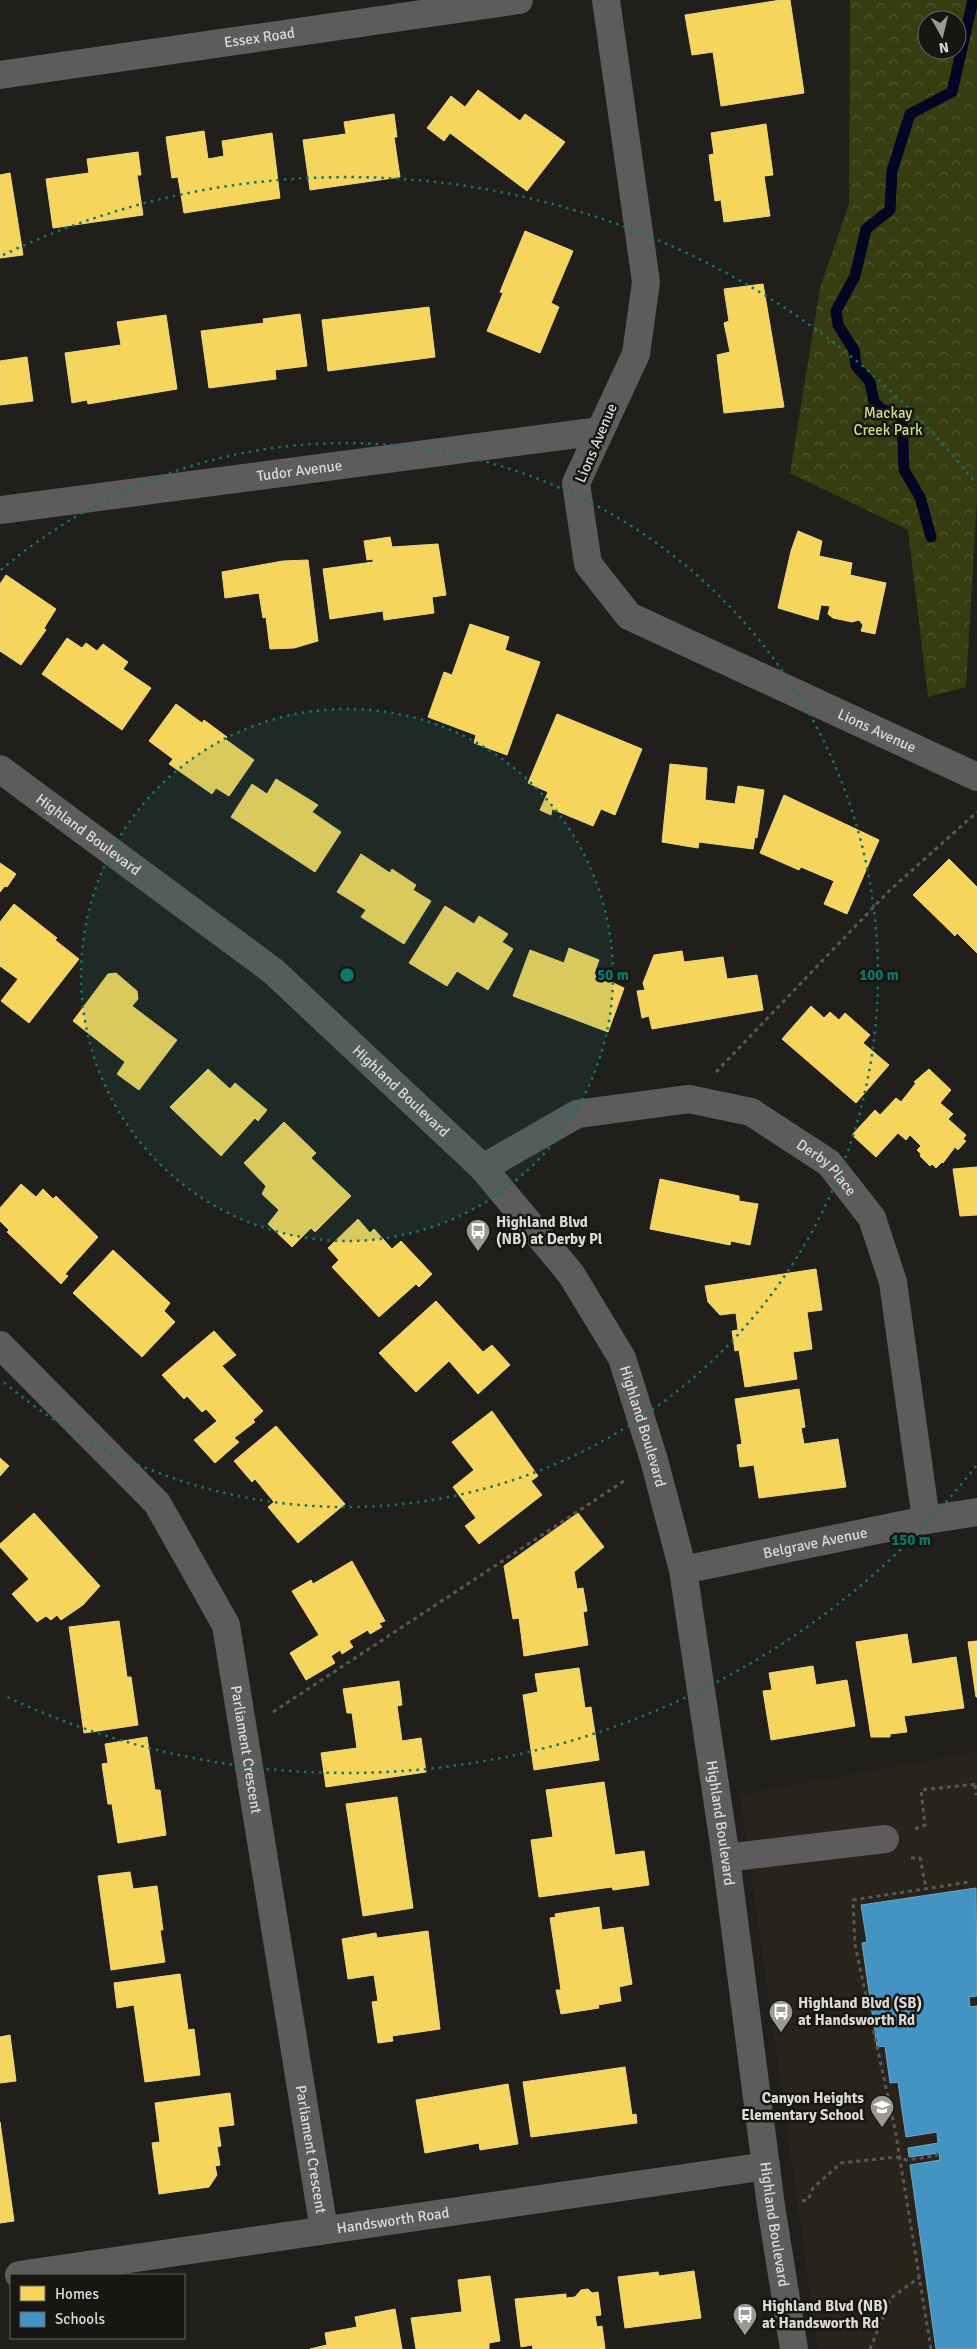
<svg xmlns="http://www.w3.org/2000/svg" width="977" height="2349" font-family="Signika,sans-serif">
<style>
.built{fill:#29241b}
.park{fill:url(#park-crowns);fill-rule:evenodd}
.homes{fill:#f6d55c;stroke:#eed681}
.schools{fill:#4393c3;stroke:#71a8c9}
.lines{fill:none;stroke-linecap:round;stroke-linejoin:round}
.stream{stroke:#030622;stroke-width:11}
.path{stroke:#585757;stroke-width:3;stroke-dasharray:4 4;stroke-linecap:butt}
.minor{stroke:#5d5b5b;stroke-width:28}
.ring{fill:none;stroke:#0f766e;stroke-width:2.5;stroke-dasharray:2.5 5}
.labels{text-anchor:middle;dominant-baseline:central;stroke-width:5;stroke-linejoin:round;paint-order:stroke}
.street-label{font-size:15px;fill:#dbdad7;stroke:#181612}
.park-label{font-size:15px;fill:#d2de8d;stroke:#181612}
.poi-label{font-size:15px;font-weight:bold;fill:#dbdad7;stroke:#181612;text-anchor:start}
.centre{fill:#0f766e;stroke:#181612;stroke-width:2.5}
.ring-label{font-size:15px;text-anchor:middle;font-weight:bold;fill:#0f766e;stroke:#181612;stroke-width:5;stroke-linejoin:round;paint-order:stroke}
</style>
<defs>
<pattern id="park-crowns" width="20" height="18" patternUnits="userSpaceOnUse" patternTransform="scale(1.25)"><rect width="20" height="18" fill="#373c11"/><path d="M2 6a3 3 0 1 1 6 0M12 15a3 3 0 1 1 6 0" fill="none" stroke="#535833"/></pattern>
</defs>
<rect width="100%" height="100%" fill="#211f1c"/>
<!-- built -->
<path class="built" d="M977,1752V2349H818L740,1795Z"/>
<!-- park -->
<path class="park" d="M850,0H977V500L966,687L928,697L908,530L790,473L820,288L849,204ZM927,20H957V50H927Z"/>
<!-- homes -->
<path class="homes" d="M781,0H790L804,93L721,106L713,52L692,55L685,15Z
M478,90L520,121L525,114L565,142L527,191L450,133L444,141L427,128L451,96L465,107Z
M394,114L397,137H394L400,177L310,190L303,140L346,134L344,122Z
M766,124L773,175L764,176L770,216L724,222L721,200L715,201L709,155L714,154L711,133Z
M204,131L208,159L224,156L222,141L272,133L280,198L184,213L178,177L172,178L166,137Z
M138,152L141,175H137L143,215L53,228L46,179L89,173L87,159Z
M10,173L23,255L0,258V175Z
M525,231L573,251L551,303L559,307L540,353L487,331L503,293L500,292Z
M763,284L784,407L724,413L717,355L730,352L724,323L729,321L724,289Z
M429,307L435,357L328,371L322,320Z
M300,314L307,366L275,370L276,379L209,388L201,331L264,323L263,319Z
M166,315L177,389L88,404L87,400L72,403L65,353L121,345L117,322Z
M27,357L33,401L0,405V361Z
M798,531L822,541L819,556L852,563L850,575L886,583L875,634L861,631L863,625L859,620L852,622L833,618L828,614L830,606L821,605L818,620L778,608L791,551Z
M390,537L392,547L438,544L446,595L432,597L434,613L384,620L383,611L330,619L323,569L373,562V559L367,560L364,541Z
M308,560L318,641L294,648L270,649L266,617L263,618L259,593L225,598L222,572L283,561Z
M6,575L56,609L44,628L46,630L21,665L0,651V584Z
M470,624L509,637L505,650L540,662L507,755L474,743L476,735L428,717L444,672L452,675Z
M67,638L82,648L86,643L97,651L103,644L128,662L123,669L151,688L122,730L42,674Z
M176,704L202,723L204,720L227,737L225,739L254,760L229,796L216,788L212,794L169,764L173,759L149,741Z
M557,714L642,749L615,815L601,809L593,826L552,809L551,815L540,810L548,792L528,783Z
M670,764L707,768L705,800L735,804L738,786L764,790L757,838L755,837L753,849L699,842L698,848L662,842Z
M276,779L318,805L312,812L341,832L315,872L231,817L252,784L267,794Z
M784,795L879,840L847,914L824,904L834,881L801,867L799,870L760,853Z
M361,854L390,873L392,869L416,885L413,890L431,901L404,944L361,917L366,910L337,892Z
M949,859L977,887V953L957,933L955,936L913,895Z
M0,863L16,874L7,887L5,886L0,892Z
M14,904L57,938L55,940L79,959L29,1023L1,1001L18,979L0,966V922Z
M445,906L474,924L479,916L508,934L502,942L513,949L488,990L457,971L447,986L409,963Z
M569,948L599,960L594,974L624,988L608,1032L513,996L530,950L564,963Z
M682,951L684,962L723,957L727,979L757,975L763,1010L652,1029L649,1016L642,1018L637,991L645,990L643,983L654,955Z
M116,973L137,991L138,999L132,1006L177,1040L139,1090L117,1074L125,1062L73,1021L108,974Z
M811,1006L824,1018L830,1012L839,1020L845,1013L870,1035L863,1043L889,1065L856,1103L782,1039Z
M208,1069L230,1089L235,1083L267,1110L258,1121L255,1118L221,1156L170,1107Z
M929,1069L951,1090L940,1103L953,1114L948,1119L966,1135L963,1139L966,1141L958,1150L955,1147L943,1163L942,1162L936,1168L932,1164L930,1166L920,1156L921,1154L917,1150L921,1146L910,1135L906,1140L898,1133L876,1157L852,1135L875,1110L880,1115L896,1098L901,1102L916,1083L914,1082Z
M284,1122L316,1153L311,1158L351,1196L315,1232L311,1228L292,1247L268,1224L279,1210L262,1194L266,1186L244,1163Z
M977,1167V1215L960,1216L953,1169Z
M660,1179L739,1196V1201L758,1204L750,1245L731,1241L730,1245L650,1229Z
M21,1184L36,1197L43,1189L53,1199L56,1196L98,1237L65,1274L68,1276L61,1284L7,1232L9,1230L0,1221V1208Z
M358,1219L370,1233L374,1229L392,1249L401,1241L432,1274L419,1287L416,1284L379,1317L332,1267L339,1260L328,1248Z
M113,1250L170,1303L164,1311L175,1322L142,1357L73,1293Z
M816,1269L822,1310L807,1312L812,1349L793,1352L797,1379L745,1387L739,1350L735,1351L732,1331L738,1330L736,1313L720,1315L708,1302L705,1286Z
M436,1301L483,1352L492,1345L510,1365L478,1394L449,1361L416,1392L379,1353Z
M214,1331L236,1355L222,1366L263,1411L253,1420L255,1422L234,1438L239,1442L215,1463L194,1440L217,1421L206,1409L202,1412L187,1396L184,1399L162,1375Z
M799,1389L805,1427L801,1428L804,1444L838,1439L846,1487L759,1498L754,1465L740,1467L737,1445L742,1444L735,1399Z
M492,1411L538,1476L531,1481L542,1495L479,1544L465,1526L476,1518L453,1487L474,1470L452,1442Z
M276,1426L345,1504L298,1543L268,1507L274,1502L255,1479L252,1482L234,1461Z
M0,1458L9,1466L0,1476Z
M34,1513L100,1586L83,1605L61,1620L57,1615L51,1620L46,1616L37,1622L12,1594L29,1579L0,1547V1544Z
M578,1513L604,1547L574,1572L577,1589L583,1588L587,1611L583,1612L588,1645L524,1656L519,1618L513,1619L504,1566Z
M352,1561L385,1621L379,1623L382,1627L370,1634L368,1630L349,1641L353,1647L342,1654L340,1650L331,1656L335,1663L306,1680L290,1653L319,1635L292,1591L311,1580L313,1584Z
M119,1621L127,1677H131L138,1725L84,1733L69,1627Z
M907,1634L912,1664L956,1657L964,1708L904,1716L907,1732L890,1734V1737H871L856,1642Z
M977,1641V1697H976L968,1642Z
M813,1666L816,1685L847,1680L855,1726L771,1740L763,1691L772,1690L769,1673Z
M579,1668L585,1708L591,1707L599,1760L534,1770L523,1695L538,1692L535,1674Z
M399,1681L402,1705L397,1706L402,1741L421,1738L426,1772L326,1787L321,1753L357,1748L352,1713H347L343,1689Z
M147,1737L155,1790H160L166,1835L118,1843L112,1804H108L102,1764L108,1763L105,1744Z
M604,1782L615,1855L644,1851L649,1885L613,1890L612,1887L539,1897L531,1840L553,1837L546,1790Z
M397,1797L413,1908L363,1916L346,1804Z
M130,1872L133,1889L157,1886L163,1930H160L165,1962L111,1970L98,1876Z
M599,1907L602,1930L623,1927L632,1984L619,1987L621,2001L598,2005L599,2008L561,2014L556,1990H561L550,1918L556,1917L555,1914Z
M428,1931L440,2029L392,2036L393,2041L378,2043L372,2002L378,2001L374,1975L348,1979L342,1939L376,1933L377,1938Z
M180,1974L188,2030L194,2029L200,2075L145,2082L134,2005L117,2008L114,1983Z
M10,2035L16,2081L0,2083V2037Z
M625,2067L632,2115L636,2114L637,2123L531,2137L523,2082Z
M508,2084L518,2144L480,2150L479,2143L425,2153L416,2100Z
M230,2093L234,2125L218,2127L221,2146L217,2147L220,2165L215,2166L217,2175L209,2187L159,2194L152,2143L160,2142L155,2103Z
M0,2122L14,2221L0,2223Z
M694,2271L701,2318L625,2328L618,2277L658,2272L659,2276Z
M490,2276L500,2341L489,2343V2349H416L411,2318L462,2312L458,2280Z
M588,2289L592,2293L598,2292L601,2315L595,2316L597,2327L602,2326L605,2349H533L532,2345L521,2347L515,2299L566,2294V2298L575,2297L581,2290Z
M395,2309L402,2349H310L327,2345L325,2333L357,2327L355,2317Z"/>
<!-- schools -->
<path class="schools" d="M976,1888L977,1996L969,1997L970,2007L977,2006V2349H936L910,2165L940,2160L939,2153L909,2157L908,2148L938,2143L937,2132L906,2137L898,2082L890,2083L885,2046L877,2047L862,1943L867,1942L861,1905Z"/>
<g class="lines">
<!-- stream -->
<path class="stream" d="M931,537L920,497L904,470L902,417L881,409L874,402L870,382L856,366L854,350L838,325L836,311L855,276L866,229L890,210L892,171L910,114L952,92L973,0"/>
<!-- path -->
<path class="path" d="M716,1072L889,891L977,812
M273,1712L627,1479
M975,1785L976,1795
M915,1829L925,1825L921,1790L977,1784
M911,1858H920L926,1888
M802,2201L808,2200L813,2188L841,2163L896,2157L907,2160L935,2156L939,2153
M870,2349L891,2298L920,2277
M931,2349L895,2129L855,1945L853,1900L969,1882"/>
<!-- minor -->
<g class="minor">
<path id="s1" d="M606,0L646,282L636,354L576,483L588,564L629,616L977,777"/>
<path id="s2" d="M0,75L519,0"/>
<path id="s3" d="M0,510L600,431"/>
<path id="s4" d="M0,769L273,971L483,1168L571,1274L622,1358L654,1460L683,1570L726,1858L771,2206L794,2349"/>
<path id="s5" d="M483,1168L577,1114L689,1099L751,1112L829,1163L872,1218L893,1282L926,1520"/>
<path id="s6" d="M0,1345L157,1503L226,1625L324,2230"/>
<path id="s7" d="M683,1570L926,1520L977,1512"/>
<path d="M726,1858L885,1839"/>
<path id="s8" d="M19,2275L766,2166"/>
</g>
</g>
<!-- distance rings -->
<circle cx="347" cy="975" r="266" fill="#0f766e" fill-opacity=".12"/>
<g class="ring">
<circle cx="347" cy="975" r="266"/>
<path d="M1 570A532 532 0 1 1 1 1380"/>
<path d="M976 1466A798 798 0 0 1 3 1695M3 255A798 798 0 0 1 976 484"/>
</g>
<!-- icons -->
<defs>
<symbol id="bus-pin" viewBox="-11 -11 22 30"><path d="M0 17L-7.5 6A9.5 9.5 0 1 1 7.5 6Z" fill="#9a9996" stroke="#181612"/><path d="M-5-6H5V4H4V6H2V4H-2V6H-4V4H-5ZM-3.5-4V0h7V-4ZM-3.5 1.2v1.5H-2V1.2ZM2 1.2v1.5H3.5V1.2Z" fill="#fff"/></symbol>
<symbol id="school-pin" viewBox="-11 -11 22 30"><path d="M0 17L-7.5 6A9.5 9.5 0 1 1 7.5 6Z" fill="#9a9996" stroke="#181612"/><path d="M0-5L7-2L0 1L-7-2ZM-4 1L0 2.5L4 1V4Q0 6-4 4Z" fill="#fff"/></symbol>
</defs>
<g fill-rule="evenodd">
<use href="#bus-pin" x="464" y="1217" width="28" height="38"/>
<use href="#bus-pin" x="767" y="1998" width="28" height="38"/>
<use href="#school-pin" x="868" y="2093" width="28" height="38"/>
<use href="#bus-pin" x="731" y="2301" width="28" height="38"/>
</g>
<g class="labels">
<!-- street labels -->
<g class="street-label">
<text stroke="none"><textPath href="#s2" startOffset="262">Essex Road</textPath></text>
<text transform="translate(596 443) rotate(-67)">Lions Avenue</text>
<text stroke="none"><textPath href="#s3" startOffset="302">Tudor Avenue</textPath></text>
<text stroke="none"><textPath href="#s1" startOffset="921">Lions Avenue</textPath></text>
<text stroke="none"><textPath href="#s4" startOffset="110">Highland Boulevard</textPath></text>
<text stroke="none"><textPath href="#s4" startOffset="515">Highland Boulevard</textPath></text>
<text stroke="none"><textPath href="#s5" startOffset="379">Derby Place</textPath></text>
<text stroke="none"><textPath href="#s4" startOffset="935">Highland Boulevard</textPath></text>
<text stroke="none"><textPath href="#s7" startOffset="135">Belgrave Avenue</textPath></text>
<text stroke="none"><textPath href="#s6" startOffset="489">Parliament Crescent</textPath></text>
<text stroke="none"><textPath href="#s4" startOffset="1340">Highland Boulevard</textPath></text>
<text stroke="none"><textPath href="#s6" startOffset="894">Parliament Crescent</textPath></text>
<text stroke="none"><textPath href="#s8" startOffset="378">Handsworth Road</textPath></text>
<text stroke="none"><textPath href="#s4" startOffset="1745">Highland Boulevard</textPath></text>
</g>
<!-- park labels -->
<g class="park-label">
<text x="888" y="413">Mackay<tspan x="888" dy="17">Creek Park</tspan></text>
</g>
<!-- poi labels -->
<g class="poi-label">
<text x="496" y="1222">Highland Blvd<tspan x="496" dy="17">(NB) at Derby Pl</tspan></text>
<text x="798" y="2003">Highland Blvd (SB)<tspan x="798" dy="17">at Handsworth Rd</tspan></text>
<text x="864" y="2098" text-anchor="end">Canyon Heights<tspan x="864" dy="17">Elementary School</tspan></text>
<text x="762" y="2306">Highland Blvd (NB)<tspan x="762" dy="17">at Handsworth Rd</tspan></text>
</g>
</g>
<circle cx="347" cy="975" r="8" class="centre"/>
<g class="ring-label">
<text x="613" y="980">50 m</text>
<text x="879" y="980">100 m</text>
<text x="911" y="1545">150 m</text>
</g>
<!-- legend -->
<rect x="10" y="2274" width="175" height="65" fill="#181612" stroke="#666461"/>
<rect x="20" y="2286" width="25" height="15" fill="#f6d55c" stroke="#666461"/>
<text x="55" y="2299" font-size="15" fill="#dbdad7">Homes</text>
<rect x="20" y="2312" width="25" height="15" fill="#4393c3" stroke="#666461"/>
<text x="55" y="2324" font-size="15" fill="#dbdad7">Schools</text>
<!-- north arrow -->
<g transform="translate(942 35) rotate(172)"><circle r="24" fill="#181612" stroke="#666461"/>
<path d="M0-4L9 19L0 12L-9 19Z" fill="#9a9996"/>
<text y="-8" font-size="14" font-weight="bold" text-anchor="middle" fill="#dbdad7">N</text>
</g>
</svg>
